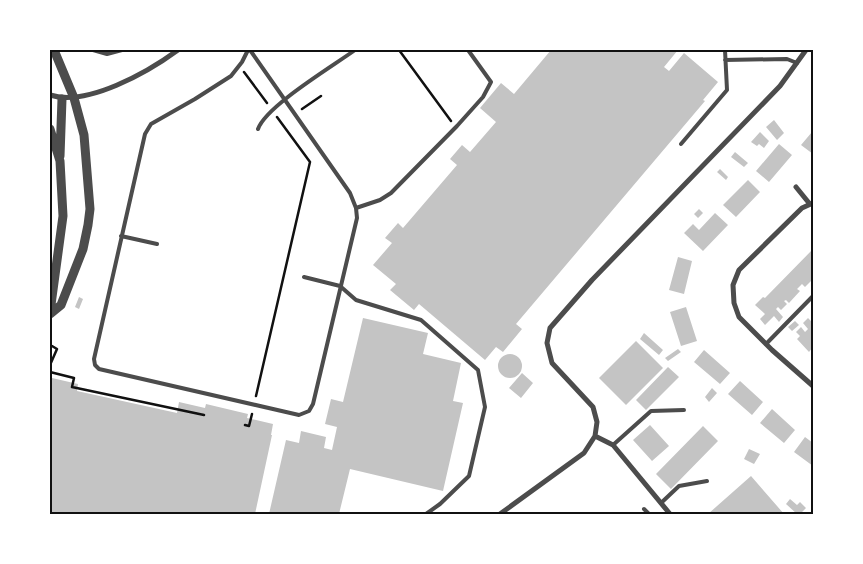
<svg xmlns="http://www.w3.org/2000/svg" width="863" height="564" font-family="Commissioner,sans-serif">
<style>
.building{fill:#c4c4c4}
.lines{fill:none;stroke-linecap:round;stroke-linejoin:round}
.path{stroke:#111;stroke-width:2.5}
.service{stroke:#4c4c4c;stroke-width:4}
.minor{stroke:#4c4c4c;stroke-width:5}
.tertiary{stroke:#4c4c4c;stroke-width:9}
.neatline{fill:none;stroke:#111;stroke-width:2}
</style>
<rect width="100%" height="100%" fill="#fff"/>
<!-- building -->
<path class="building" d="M551,50H678L664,67L669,71L684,53L718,82L703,100L705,101L516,324L522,329L503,352L496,347L485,360L419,304L414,310L390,290L396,284L373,265L392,243L385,238L398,223L403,228L457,165L450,159L462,145L470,152L496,122L480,108L501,83L514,94Z
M774,120L784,133L777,140L766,127Z
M760,132L769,141L764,148L759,144L757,146L751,142Z
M812,132L813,133V154L801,145Z
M779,144L792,155L769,182L756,171Z
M735,152L748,163L744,167L731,157Z
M720,169L728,177L726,180L717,172Z
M748,180L760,192L736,217L723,205Z
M699,209L703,213L698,218L694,214Z
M715,213L728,225L703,251L684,233L693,224L699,230Z
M813,249V279L805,287L802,284L797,289L800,291L789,303L786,300L784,301L787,304L781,310L778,307L776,309L783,317L779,322L774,316L765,325L760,319L765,314L755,305L763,297L765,298Z
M678,257L692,261L684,294L669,290Z
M79,297L83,299L79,309L75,307Z
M686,307L697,341L681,346L670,312Z
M363,318L428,333L423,354L461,363L453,401L463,403L443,491L350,469L339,514H269L286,440L299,443L301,431L326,437L324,448L332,450L337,427L325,424L331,399L343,402Z
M808,318L813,323V347L809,352L797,339L800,336L796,332L801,327L805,332L808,329L803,323Z
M795,321L799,325L792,331L788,327Z
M644,333L663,350L659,355L640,339Z
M636,341L663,368L626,405L599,378Z
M678,349L681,352L668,361L665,358Z
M704,350L730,373L720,384L694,362Z
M498 366a12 12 0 1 1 24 0a12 12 0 1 1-24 0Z
M668,367L679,377L646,410L636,400Z
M522,373L533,383L521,398L509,388Z
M52,378L78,384L77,391L177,413L179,402L205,408L206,404L248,414L247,418L273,424L271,435H272L255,514H50V386Z
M740,381L763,402L752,415L728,394Z
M712,388L717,393L709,402L705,397Z
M772,409L795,430L784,443L760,423Z
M650,425L669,446L652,461L633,440Z
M703,426L718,441L671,489L656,474Z
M805,437L813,443V466L794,452Z
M749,449L760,454L754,464L744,459Z
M751,476L784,514H708Z
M790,499L797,505L800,502L806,508L800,514H797L786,504Z"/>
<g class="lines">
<!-- path -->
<path class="path" d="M399,50L451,121
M244,72L267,103
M302,109L321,96
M50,365L57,349L52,346
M50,372L74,378L72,387L204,415
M256,396L310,162L277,117
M245,425L249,426L252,414"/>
<!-- service -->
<path class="service" d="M93,50L107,54L122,50
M248,50L242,62L231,76L195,99L151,124L145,134L94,359L95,365L99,369L299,415L309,411L313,404L357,218L356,208L350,193L250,50
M725,60L787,59L797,63
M258,129C266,106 333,66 355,50
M681,144L727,90L725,50
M356,208L380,200L391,193L457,126L483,97L491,82L468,50
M121,236L157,244
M304,277L340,286L356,300L421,320L478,370L485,407L469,476L440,504L426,514
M766,344L813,296
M613,445L651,411L684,410
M661,503L679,486L707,481
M644,509L649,514"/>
<!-- minor -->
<path class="minor" d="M50,95C87,107 148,72 178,50
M796,187L809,203
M813,203L802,208L739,270L733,285L734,303L739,317L772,350L813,386
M595,436L613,445L670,514
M500,514L584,453L595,436L597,422L593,407L552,363L547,343L550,328L592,280L780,86L806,50"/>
<!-- tertiary -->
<path class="tertiary" d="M50,129L60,161L63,216L50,312
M60,156L62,99
M50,314L61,305L83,249L88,225L90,209L84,135L74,98L54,50"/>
</g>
<!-- border -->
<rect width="863" height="564" fill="none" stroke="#ffffff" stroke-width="102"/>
<rect x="51" y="51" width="761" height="462" class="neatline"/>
</svg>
